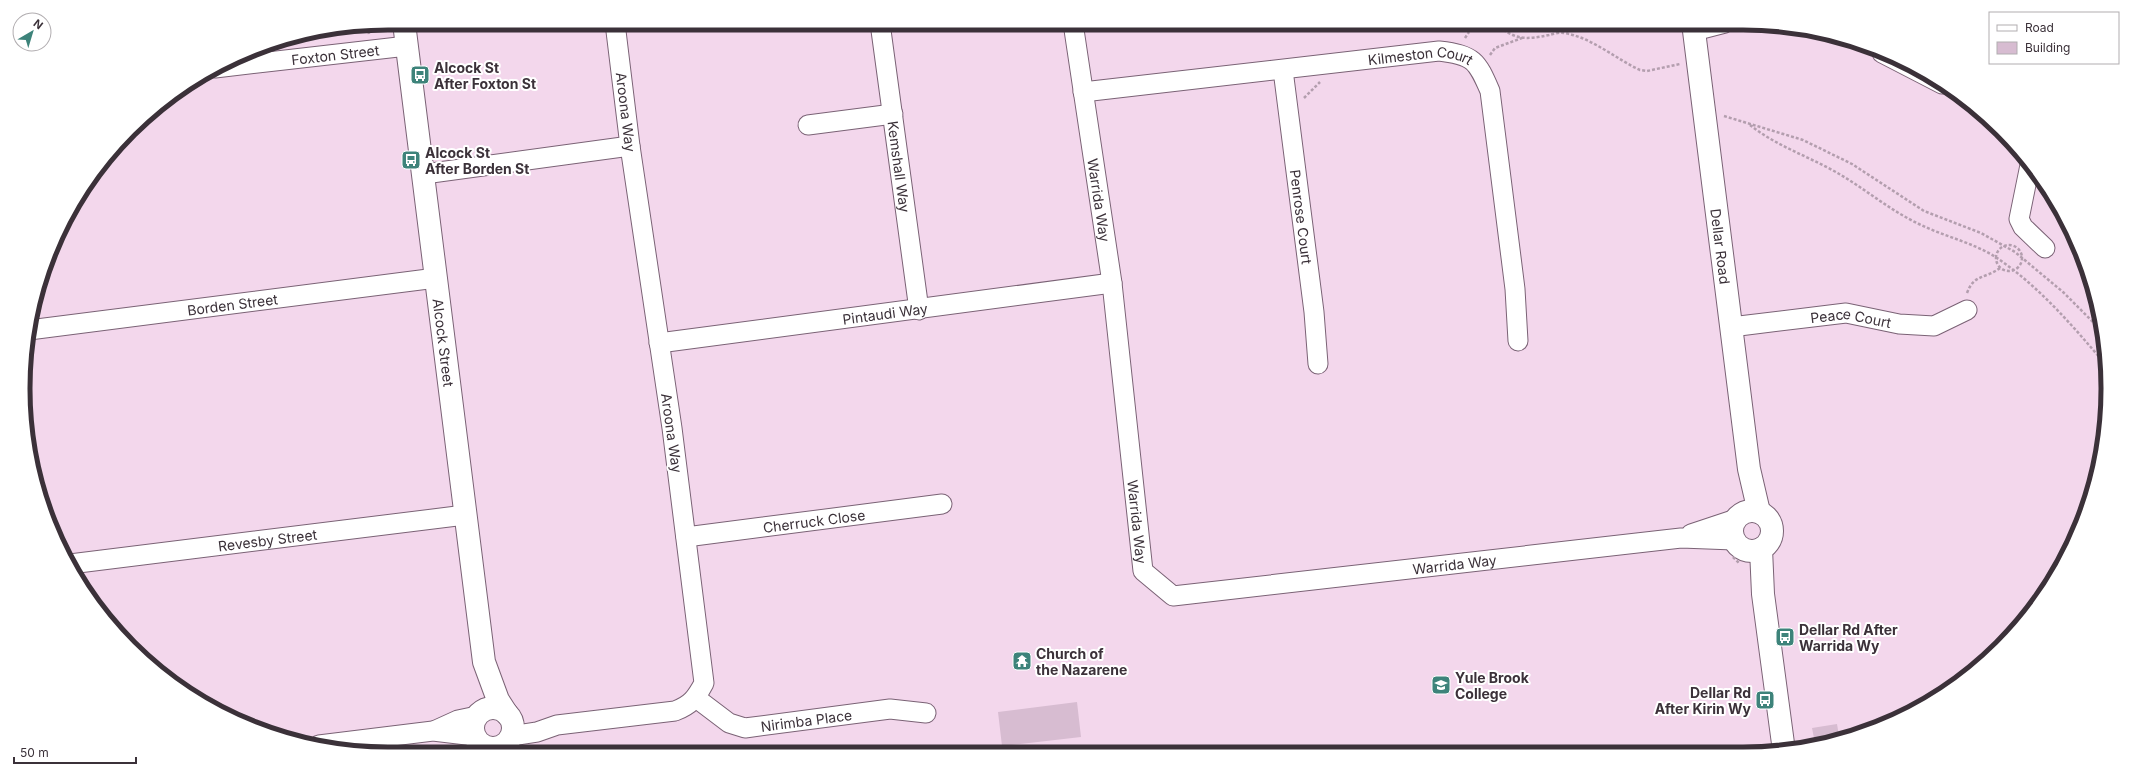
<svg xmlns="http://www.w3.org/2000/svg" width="2131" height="777" font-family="Inter,sans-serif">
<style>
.building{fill:#d7bcd1}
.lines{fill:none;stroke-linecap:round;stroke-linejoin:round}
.minor-casing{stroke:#7a6275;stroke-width:21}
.major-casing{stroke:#7a6275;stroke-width:24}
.path{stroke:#b39eae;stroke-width:2.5;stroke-dasharray:3 2;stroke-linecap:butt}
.minor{stroke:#fff;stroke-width:19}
.major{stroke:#fff;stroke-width:22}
.labels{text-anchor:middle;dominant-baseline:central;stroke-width:4;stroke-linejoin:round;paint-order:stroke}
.street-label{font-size:14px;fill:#3b3139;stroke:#fff}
.poi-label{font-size:14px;font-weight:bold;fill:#3b3139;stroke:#fff;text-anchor:start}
.rim{fill:none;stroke:#3b3139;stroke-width:5}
</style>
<rect width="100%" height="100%" fill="#f3d7ec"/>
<!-- building -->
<path class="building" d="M1077,702L1081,737L1002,746L998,712Z
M1837,724L1839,736L1815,743L1812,728Z"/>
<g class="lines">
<defs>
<g id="minor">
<path id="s1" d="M880,23L919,310"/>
<path id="s2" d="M1073,23L1112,283L1143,571L1173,596L1681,538L1734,540"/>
<path d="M1694,31L1725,23"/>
<path d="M1882,53L1942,84"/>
<path id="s3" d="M215,68L407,46"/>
<path id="s4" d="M1283,70L1314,312L1318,364"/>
<path id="s5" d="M1083,92L1439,51C1474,55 1477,61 1490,91L1515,289L1518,341"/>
<path d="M808,125L893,114"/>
<path d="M2030,165L2019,219L2023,227L2045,248"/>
<path d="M424,174L630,146"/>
<path id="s6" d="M1731,327L1846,313L1899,324L1934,326L1967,310"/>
<path id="s7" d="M29,330L436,278"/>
<path id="s8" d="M659,343L1112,283"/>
<path d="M1691,534L1736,519"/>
<path id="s9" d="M686,537L942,504"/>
<path id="s10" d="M70,564L465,515"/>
<path id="s11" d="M696,698L729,723L745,728L890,709L926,713"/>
<path d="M436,730L458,720L477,716"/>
<path d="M511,736L537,732L557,725L675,711C691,705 696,698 704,683L672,428L630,146L615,23"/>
<path d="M319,745L433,731L475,736"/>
</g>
<g id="major">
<path id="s12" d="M404,23L484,662L498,700L507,714"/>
<path id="s13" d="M1693,23L1749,469L1759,512"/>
<circle cx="1752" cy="531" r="20"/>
<path d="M1761,549L1763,594L1784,751"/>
<circle cx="493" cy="728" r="20"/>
</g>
</defs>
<!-- minor casing -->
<use href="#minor" class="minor-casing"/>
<!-- major casing -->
<use href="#major" class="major-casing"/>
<!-- path -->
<path class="path" d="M1496,23C1513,40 1526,40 1549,35C1553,34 1559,32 1564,33C1591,37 1616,59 1640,70L1647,71L1680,64
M369,34L368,29L371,26
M1465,38L1469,32
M1490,55L1495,48L1522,38
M1304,98L1320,82
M1724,116L1803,140L1852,164L1924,211L1981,233L2015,252L2063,292L2092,321L2104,337
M1750,125C1775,145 1805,155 1834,171C1863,187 1889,210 1919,224C1943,236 1971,242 1994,256C2038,285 2072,325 2106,365
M1996 258a13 13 0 1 1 26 0a13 13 0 1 1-26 0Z
M1967,293C1974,274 1985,279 2000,268
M1733,557L1740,564"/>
<!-- minor -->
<use href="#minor" class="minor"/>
<!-- major -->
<use href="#major" class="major"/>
</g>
<!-- icons -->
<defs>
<symbol id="bus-square" viewBox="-11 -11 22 22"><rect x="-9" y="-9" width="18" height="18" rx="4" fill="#3d837a" stroke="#fff"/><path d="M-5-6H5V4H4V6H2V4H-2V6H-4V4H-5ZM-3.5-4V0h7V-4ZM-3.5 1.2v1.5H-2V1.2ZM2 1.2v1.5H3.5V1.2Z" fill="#fff"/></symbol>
<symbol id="temple-square" viewBox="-11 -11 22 22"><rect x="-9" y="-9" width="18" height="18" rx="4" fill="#3d837a" stroke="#fff"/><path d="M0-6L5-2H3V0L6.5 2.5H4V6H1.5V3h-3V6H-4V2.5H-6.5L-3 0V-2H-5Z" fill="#fff"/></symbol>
<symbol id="university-square" viewBox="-11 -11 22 22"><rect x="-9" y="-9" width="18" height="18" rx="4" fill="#3d837a" stroke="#fff"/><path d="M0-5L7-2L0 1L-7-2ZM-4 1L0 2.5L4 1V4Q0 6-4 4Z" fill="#fff"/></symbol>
</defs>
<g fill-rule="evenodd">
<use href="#bus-square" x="409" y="64" width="22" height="22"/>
<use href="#bus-square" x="400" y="149" width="22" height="22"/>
<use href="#bus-square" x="1774" y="626" width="22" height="22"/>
<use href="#temple-square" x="1011" y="650" width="22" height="22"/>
<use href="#university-square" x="1430" y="674" width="22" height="22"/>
<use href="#bus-square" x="1754" y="689" width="22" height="22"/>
</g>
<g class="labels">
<!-- street labels -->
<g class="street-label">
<text stroke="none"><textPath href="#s3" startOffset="121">Foxton Street</textPath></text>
<text stroke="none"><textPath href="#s5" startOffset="340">Kilmeston Court</textPath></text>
<text transform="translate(626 112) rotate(83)">Aroona Way</text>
<text stroke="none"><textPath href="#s1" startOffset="145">Kemshall Way</textPath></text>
<text stroke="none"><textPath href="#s2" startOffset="179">Warrida Way</textPath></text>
<text stroke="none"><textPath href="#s4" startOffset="148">Penrose Court</textPath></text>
<text stroke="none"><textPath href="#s13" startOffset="225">Dellar Road</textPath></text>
<text stroke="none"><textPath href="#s7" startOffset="205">Borden Street</textPath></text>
<text stroke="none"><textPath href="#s8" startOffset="228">Pintaudi Way</textPath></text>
<text stroke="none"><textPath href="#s6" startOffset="121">Peace Court</textPath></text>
<text stroke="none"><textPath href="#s12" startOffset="322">Alcock Street</textPath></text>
<text transform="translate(672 433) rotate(82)">Aroona Way</text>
<text stroke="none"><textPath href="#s9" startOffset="129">Cherruck Close</textPath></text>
<text stroke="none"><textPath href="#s2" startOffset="503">Warrida Way</textPath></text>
<text stroke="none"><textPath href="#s10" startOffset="199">Revesby Street</textPath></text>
<text stroke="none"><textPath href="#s2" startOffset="875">Warrida Way</textPath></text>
<text stroke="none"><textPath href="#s11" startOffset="120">Nirimba Place</textPath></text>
</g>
<!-- poi labels -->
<g class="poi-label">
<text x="434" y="67">Alcock St<tspan x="434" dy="16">After Foxton St</tspan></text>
<text x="425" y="152">Alcock St<tspan x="425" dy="16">After Borden St</tspan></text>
<text x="1799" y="629">Dellar Rd After<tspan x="1799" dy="16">Warrida Wy</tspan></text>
<text x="1036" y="653">Church of<tspan x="1036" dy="16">the Nazarene</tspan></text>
<text x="1455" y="677">Yule Brook<tspan x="1455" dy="16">College</tspan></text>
<text x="1751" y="692" text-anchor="end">Dellar Rd<tspan x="1751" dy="16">After Kirin Wy</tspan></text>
</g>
</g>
<!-- crop -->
<path d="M0 0H2131V777H0ZM388 30H1743A358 358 0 0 1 2101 388V389A358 358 0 0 1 1743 747H388A358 358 0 0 1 30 389V388A358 358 0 0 1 388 30Z" fill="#fff" fill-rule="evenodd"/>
<path class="rim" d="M388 30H1743A358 358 0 0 1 2101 388V389A358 358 0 0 1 1743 747H388A358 358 0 0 1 30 389V388A358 358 0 0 1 388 30Z"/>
<!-- legend -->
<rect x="1989" y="12" width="130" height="52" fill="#ffffff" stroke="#b1adb0"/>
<rect x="1997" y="25" width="20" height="6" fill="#ffffff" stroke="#b1adb0"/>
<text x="2025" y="32" font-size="12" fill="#3b3139">Road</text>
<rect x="1997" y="42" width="20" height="12" fill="#d7bcd1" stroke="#b1adb0"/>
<text x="2025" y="52" font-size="12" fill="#3b3139">Building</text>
<!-- north arrow -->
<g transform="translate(32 32) rotate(38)"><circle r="19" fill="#ffffff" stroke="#b1adb0"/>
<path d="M0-3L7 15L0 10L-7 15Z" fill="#3d837a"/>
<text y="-6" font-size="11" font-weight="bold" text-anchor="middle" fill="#3b3139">N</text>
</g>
<!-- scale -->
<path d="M14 757v6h122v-6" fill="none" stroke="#3b3139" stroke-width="2"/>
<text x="20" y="757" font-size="12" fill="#3b3139" stroke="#ffffff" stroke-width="3" paint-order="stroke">50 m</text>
</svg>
